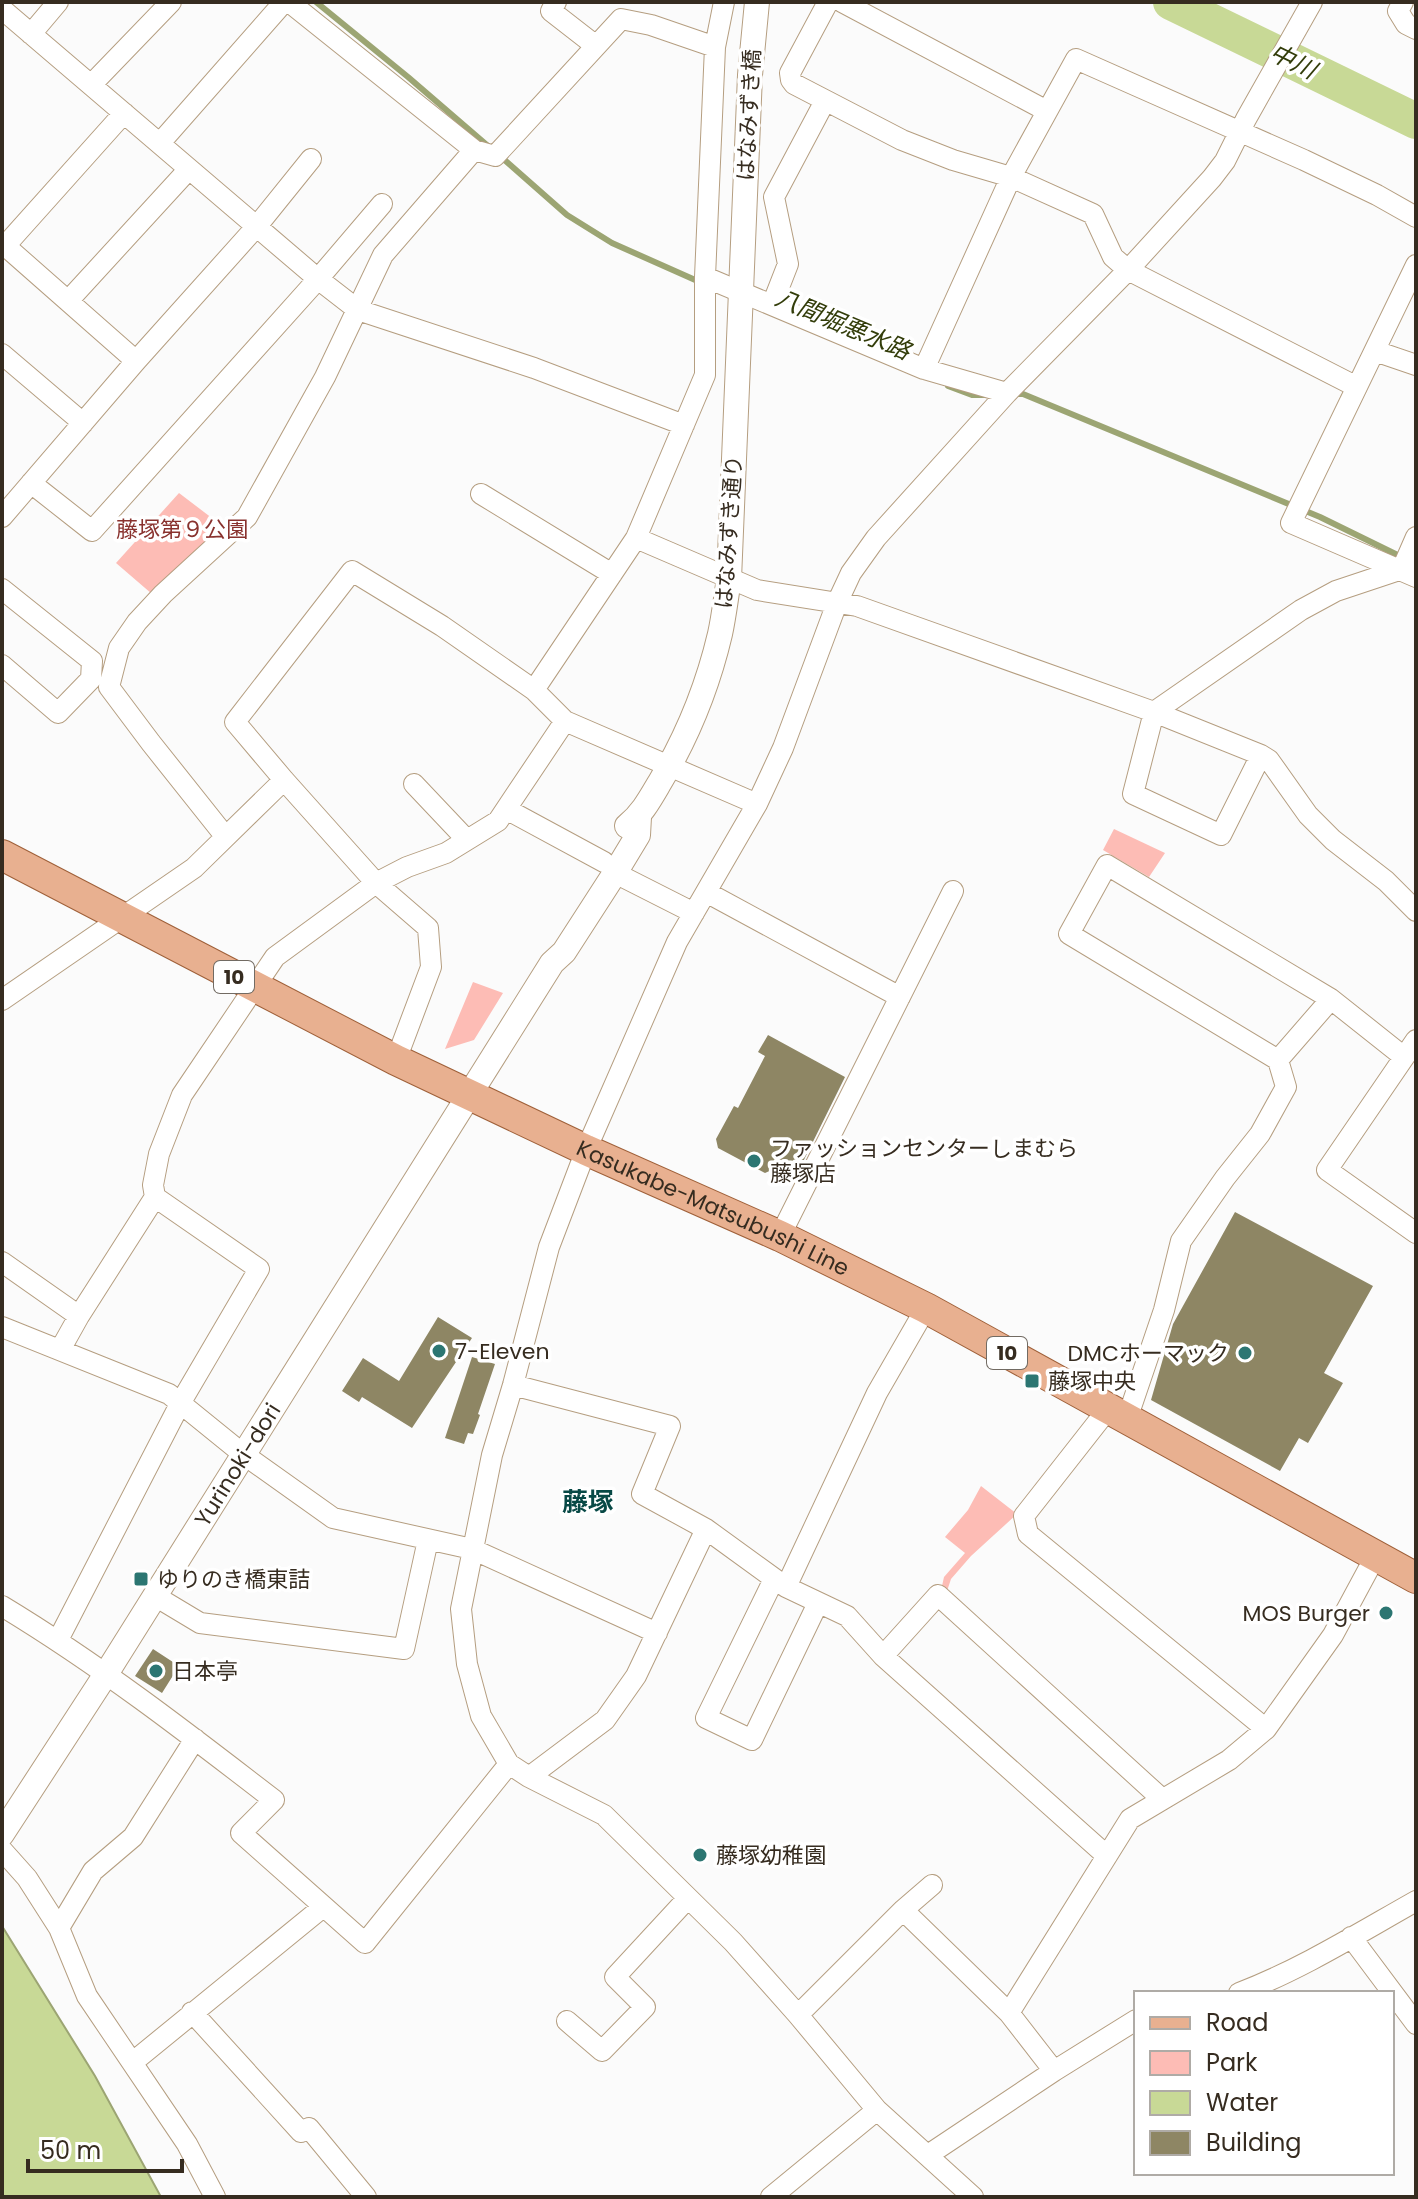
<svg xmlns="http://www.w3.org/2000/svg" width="1418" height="2199" font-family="Poppins,'Noto Sans JP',sans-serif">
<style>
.green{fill:#fdbcb5}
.water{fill:#c8d996;stroke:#9ca573;stroke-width:2}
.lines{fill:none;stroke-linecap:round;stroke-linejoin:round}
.stream{stroke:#9ca573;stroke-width:6}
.river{stroke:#c8d996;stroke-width:36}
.building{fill:#8e8664}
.minor-casing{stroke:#b59e80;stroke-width:22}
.tertiary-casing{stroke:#b59e80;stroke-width:26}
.primary-casing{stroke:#9f6039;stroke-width:32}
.minor{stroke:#fff;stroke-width:20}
.tertiary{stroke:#fff;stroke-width:24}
.primary{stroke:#e8b090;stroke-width:30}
.poi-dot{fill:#2c7672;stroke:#fff;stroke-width:3}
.labels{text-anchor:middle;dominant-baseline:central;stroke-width:7;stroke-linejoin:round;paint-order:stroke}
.shield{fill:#fff;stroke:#726b63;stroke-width:2}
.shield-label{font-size:20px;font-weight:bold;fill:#362c20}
.street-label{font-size:22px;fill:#362c20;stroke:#fff}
.park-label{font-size:22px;fill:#89322e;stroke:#fff}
.poi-label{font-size:22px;fill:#362c20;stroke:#fff;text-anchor:start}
.water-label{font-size:24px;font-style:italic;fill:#333d0a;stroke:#fff}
.quarter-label{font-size:26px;font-weight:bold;fill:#084946;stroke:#fff}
</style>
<rect width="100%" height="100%" fill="#fbfbfb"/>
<!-- green -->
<path class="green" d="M179,493L225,528L152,594L116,563Z
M1114,829L1165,853L1149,877L1103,850Z
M473,982L503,993L474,1040L445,1049Z
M981,1486L1017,1514L971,1556L951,1579L947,1591L942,1586L944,1577L965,1553L945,1537L968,1510Z"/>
<!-- water -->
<path class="water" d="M2,1926L95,2076L161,2197H2Z"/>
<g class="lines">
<!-- stream -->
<path class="stream" d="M316,2L408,77L488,146
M500,156L567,215L612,243L702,283
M948,386L972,395H984
M1015,394H1023L1320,517L1416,564"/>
<!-- river -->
<path class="river" d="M1171,2L1416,121"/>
</g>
<!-- building -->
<path class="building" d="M768,1035L845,1077L794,1180L774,1169L765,1173L718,1148L716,1139L734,1106L738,1108L765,1056L758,1052Z
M1235,1212L1373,1286L1324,1373L1343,1383L1308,1443L1299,1438L1280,1471L1151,1400L1173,1324Z
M438,1317L472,1338L412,1428L362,1397L359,1402L342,1391L363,1358L399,1381Z
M472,1357L495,1364L478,1414L480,1415L473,1434L468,1433L464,1444L445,1438Z
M153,1649L179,1666L162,1693L135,1676Z"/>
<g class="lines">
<defs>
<path id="minor" d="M289,2L474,150L495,156L621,19L651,25L715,47
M556,2L551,11L596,46
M724,2L715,47L705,277V375L636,538L534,690L565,721L757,804
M828,2L790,73L791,80L794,84L902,140L953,160L1011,177L1093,214L1113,257L1128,270L1357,387
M842,2L1047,111
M1403,2L1398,11L1406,24L1416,29
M2,9L318,279L358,310L534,368L684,425
M31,34L58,2
M91,85L171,2
M160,143L284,2
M2,243L136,361
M5,246L124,113
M1416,265L1291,523L1416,577
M705,277L924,369L1007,393
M68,301L189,169
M772,305L788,264L774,197L825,101
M1375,351L1416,365
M2,354L83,423
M924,369L1011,177L1076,59L1304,160L1377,195L1416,217
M31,483L92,531L318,279L382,204
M481,494L612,574
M2,517L136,361L257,226L311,159
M636,538L757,590L857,606L1154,712L1261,755L1269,760L1308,815L1333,840L1386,881L1416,911
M2,589L92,661L91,679L58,713L2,665
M1261,755L1221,835L1133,794L1154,712L1301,610L1336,591L1402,569L1416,537
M414,784L467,840
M506,809L604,862
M225,836L151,743L109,687L119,648L137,622L163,594L247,517L325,377L383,255L474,150
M615,873L694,913
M706,892L900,997
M2,1000L194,868L284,780
M1416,1040L1327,1170L1416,1233
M396,1060L431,967L428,928L376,883L284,780L235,722L352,571L442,626L534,690
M1278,1060L1069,934L1107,865L1331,999L1404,1057
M780,1236L953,891
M2,1262L79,1316
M2,1327L169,1394L243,1454L333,1518L472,1549L657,1633
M60,1350L79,1316L155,1197L153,1185L159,1154L182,1095L275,957L376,883L407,867L446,853L498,821L565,721
M513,1385L670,1426L642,1494L706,1529L786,1587L847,1616L883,1656L1107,1856
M1108,1409L1024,1516L1028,1534L1266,1729
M1127,1419L1164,1310L1181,1241L1225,1178L1260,1134L1286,1087L1278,1060L1331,999
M774,1579L706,1718L752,1740L818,1603
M786,1587L877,1393L926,1308
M155,1596L200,1623L404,1649L428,1540
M2,1606C98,1664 186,1732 274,1800L241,1833L365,1943L509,1764
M58,1640L181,1402L259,1269L155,1197
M883,1656L938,1595L1162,1799
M529,1777L605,1720L636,1676L706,1529
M2,1850L27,1878L59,1928L87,1996L187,2144L215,2197
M903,1910L1009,2013L1054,2071
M59,1928L93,1871L133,1837L195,1739
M1351,1937L1416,2024
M1239,1993C1300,1970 1359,1933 1416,1901
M192,2012L301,2132L309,2128L366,2197
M1009,2013L1130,1819L1229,1760L1266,1729L1333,1635L1375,1557
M798,2015L903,1910L932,1885
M567,2021L602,2051L645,2007L615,1977L688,1898
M133,2062L323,1907
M928,2155L1054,2071L1136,2020
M771,2197L877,2110
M973,2197L877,2110L798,2015L733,1942L604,1815L529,1777L509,1764L481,1716L467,1664L461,1609L492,1455L513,1385L549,1247L586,1150L677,942L757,804L783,748L837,603L851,573L876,538L1007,393L1128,270L1212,178L1225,161L1246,119L1312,2"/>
<g id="tertiary">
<path d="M627,826C642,814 650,799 660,782C687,737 708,685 720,634C724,616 726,597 729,579L750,75L757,2"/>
<path id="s1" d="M2,1834L106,1674L552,963L564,952L615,873L638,835L639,817"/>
</g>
<g id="primary">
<path id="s2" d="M2,855L396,1060L586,1150L780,1236L926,1308L1416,1578"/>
</g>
</defs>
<!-- minor casing -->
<use href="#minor" class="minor-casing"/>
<!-- tertiary casing -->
<use href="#tertiary" class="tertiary-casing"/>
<!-- primary casing -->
<use href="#primary" class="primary-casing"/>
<!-- minor -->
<use href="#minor" class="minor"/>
<!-- tertiary -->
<use href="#tertiary" class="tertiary"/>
<!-- primary -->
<use href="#primary" class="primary"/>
</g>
<!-- markers -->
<g class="poi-dot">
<circle cx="754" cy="1161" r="8"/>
<circle cx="439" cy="1351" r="8"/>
<circle cx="1245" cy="1353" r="8"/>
<rect x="1024" y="1373" width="16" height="16" rx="4"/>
<rect x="133" y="1571" width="16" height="16" rx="4"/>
<circle cx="1386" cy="1613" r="8"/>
<circle cx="156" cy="1671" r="8"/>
<circle cx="700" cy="1855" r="8"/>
</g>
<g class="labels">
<!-- shield labels -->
<g class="shield">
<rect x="214" y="961" width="40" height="32" rx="6"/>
<rect x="987" y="1337" width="40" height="32" rx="6"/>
</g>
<g class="shield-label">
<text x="234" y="977">10</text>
<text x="1007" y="1353">10</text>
</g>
<!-- street labels -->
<g class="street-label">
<text transform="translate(749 115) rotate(-87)">はなみずき橋</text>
<text transform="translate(729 532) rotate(-86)">はなみずき通り</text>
<text stroke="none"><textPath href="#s2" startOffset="794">Kasukabe-Matsubushi Line</textPath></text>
<text stroke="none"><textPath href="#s1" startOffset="438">Yurinoki-dori</textPath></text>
</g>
<!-- park labels -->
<g class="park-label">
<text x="182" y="529">藤塚第９公園</text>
</g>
<!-- poi labels -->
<g class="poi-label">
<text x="770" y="1148">ファッションセンターしまむら<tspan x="770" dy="25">藤塚店</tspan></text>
<text x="455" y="1351">7-Eleven</text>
<text x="1229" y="1353" text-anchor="end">DMCホーマック</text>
<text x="1048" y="1381">藤塚中央</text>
<text x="157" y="1579">ゆりのき橋東詰</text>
<text x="1370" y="1613" text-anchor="end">MOS Burger</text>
<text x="172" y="1671">日本亭</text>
<text x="716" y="1855">藤塚幼稚園</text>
</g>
<!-- water labels -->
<g class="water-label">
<text transform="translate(1293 61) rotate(26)">中川</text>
<text transform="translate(843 324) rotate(23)">八間堀悪水路</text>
</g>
<!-- quarter labels -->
<g class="quarter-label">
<text x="588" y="1502">藤塚</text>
</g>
</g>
<!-- border -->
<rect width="1418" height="2199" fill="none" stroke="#362c20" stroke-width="8"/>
<!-- legend -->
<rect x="1134" y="1991" width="260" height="184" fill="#ffffff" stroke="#afaba6" stroke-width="2"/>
<rect x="1150" y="2017" width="40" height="12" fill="#e8b090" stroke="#afaba6" stroke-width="2"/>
<text x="1206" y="2031" font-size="24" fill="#362c20">Road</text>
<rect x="1150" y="2051" width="40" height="24" fill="#fdbcb5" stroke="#afaba6" stroke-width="2"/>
<text x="1206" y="2071" font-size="24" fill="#362c20">Park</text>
<rect x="1150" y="2091" width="40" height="24" fill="#c8d996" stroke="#afaba6" stroke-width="2"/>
<text x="1206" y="2111" font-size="24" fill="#362c20">Water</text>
<rect x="1150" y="2131" width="40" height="24" fill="#8e8664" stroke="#afaba6" stroke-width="2"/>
<text x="1206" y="2151" font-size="24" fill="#362c20">Building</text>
<!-- scale -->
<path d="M28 2159v12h154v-12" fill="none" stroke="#362c20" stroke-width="4"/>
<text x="40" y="2159" font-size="24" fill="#362c20" stroke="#ffffff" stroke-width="6" paint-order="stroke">50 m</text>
</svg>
